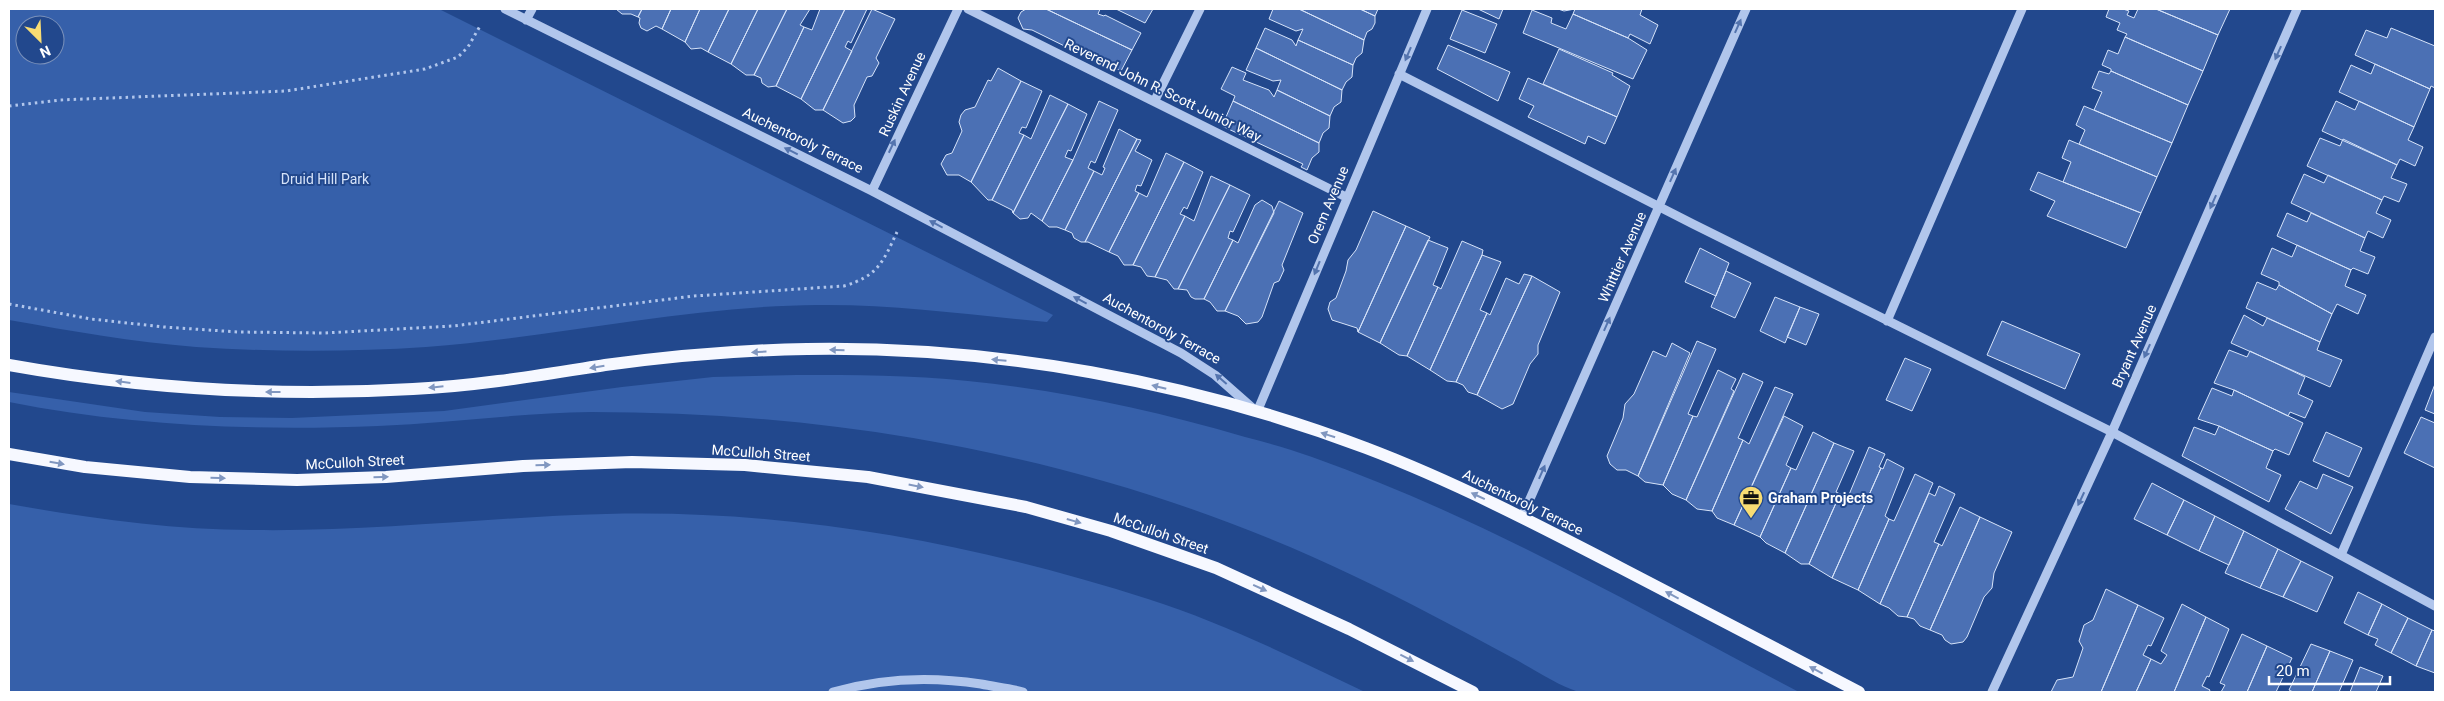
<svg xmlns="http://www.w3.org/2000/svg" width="2444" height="701" font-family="Roboto,sans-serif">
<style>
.green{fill:#3660aa;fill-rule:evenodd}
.building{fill:#4b70b4;stroke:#d6e3f9}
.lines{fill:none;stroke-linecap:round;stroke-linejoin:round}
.path{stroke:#b1c6ec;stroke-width:3;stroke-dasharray:2.5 4;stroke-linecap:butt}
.minor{stroke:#b1c6ec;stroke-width:9}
.major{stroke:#f6f8ff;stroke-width:12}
.oneway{fill:#5474ae}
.oneway2{fill:#8197c0}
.labels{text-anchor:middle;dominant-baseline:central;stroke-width:4;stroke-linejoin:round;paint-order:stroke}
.street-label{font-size:14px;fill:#fff;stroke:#22488d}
.park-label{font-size:14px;fill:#d6e3f9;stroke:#22488d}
.poi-label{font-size:14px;font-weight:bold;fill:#fff;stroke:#22488d;text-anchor:start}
</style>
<rect width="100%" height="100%" fill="#22488d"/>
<!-- green -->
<path class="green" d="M9,9H439L1053,315L1047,322C971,315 894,304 817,305C686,306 557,337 426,347C350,352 272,352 196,347C133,342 71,331 9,320ZM25,25H55V55H25Z
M797,375C854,375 911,375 968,381C1064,391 1153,410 1245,437C1268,443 1290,449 1312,457C1482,517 1640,609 1799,692C1743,692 1687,692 1632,692C1615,692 1592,696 1576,691C1559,686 1528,666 1511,657C1459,629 1407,601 1354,576C1215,509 1066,464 913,438C807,420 699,412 591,412C519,413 449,423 378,426C255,431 130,426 9,402V392L145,412L220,417L292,418L444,411L622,387L713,377Z
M9,504C88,518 171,530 251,530C370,532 488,517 606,514C789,509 974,543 1148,599C1223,623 1294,658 1365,692H9Z"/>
<!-- building -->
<path class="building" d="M616,9H642L638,17L631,14H622Z
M642,9H671L662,29L656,26L647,31L641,28L639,23L640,18L638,17Z
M671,9H700L685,42L662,29Z
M700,9H729L708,52L701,48L691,49L685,42Z
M729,9H758L731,64L708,52Z
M758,9H787L754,75H746L731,64Z
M787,9H810L800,25L804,27L776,86L768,87L762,83L761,78L754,75Z
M820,9H845L801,99L776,86L804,27L812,30Z
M845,9H867L851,43L848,41L845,47L852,51L823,110H815L801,99Z
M872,9L895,19L876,58L879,63L872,76L867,77L854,105L855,117L851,121L843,123L823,110Z
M1026,9H1046L1132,50L1121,71L1109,64L1107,67L1032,30L1023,29L1018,18L1021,12Z
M1046,9H1100L1098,14L1104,16L1105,15L1141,33L1132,50Z
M1116,9H1153L1145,23Z
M1273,9H1299L1364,40L1362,53L1356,58L1353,65L1298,40L1303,29L1296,31L1269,19Z
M1299,9H1360L1375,16V23L1372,29L1367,32L1364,40Z
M1360,9H1378L1375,16Z
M1478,9H1503L1499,19Z
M1558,9H1642L1640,15L1658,25L1650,44L1630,34L1628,38L1573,14L1575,9L1564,11Z
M2109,9H2123L2129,11L2127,15L2134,18L2138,9H2156L2218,35L2203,71L2125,37L2127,34L2117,30L2120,23L2106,17Z
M2156,9H2230L2218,35Z
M1462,10L1497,24L1485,53L1450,39Z
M1532,10L1552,18L1551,23L1566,29L1573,14L1628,38L1647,50L1633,79L1523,33Z
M1265,28L1292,40L1296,46L1298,40L1353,65L1352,77L1346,82L1342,90L1256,48Z
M2391,28L2435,46V88L2431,86L2430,89L2355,55L2366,30L2387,38Z
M2125,37L2203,71L2188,105L2111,71V69L2102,65L2108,50L2118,54Z
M1448,45L1510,72L1498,101L1437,69Z
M1256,48L1342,90L1341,102L1334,107L1330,116L1277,90L1281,80L1273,81L1246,70Z
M1559,49L1613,73L1612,75L1630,86L1617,117L1543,84Z
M2375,64L2430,89L2414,127L2339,92L2351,65L2371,74Z
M1232,67L1246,73L1243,80L1269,90L1274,97L1277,90L1330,116L1329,128L1323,133L1319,143L1233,101L1235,96L1221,89Z
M998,68L1021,81L971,182L959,175H947L941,164L946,155L952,153L962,131L959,122L961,115L965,110L975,107L988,80L991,81Z
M2099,71L2109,74L2111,71L2188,105L2172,143L2094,110L2102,92L2092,88Z
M1528,78L1617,117L1605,144L1588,136L1585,144L1528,117L1534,106L1519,99Z
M1021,81L1042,91L1026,128L1022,127L1019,133L1024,135L992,200H988L971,182Z
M1050,95L1068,104L1013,213L1012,210L992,200L1024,135L1031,139Z
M1099,101L1118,110L1095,163L1091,161L1088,168L1094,171L1065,230L1057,227H1049L1042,221L1073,160Z
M1233,101L1319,143V152L1312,158L1307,170L1301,167L1303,164L1222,126Z
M2336,101L2355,110L2359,101L2414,127L2408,140L2423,147L2415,166L2400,159L2397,165L2322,131Z
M1068,104L1087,114L1071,151L1068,150L1065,157L1073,160L1042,221L1031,213L1028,218L1020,219L1013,213Z
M2084,106L2172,143L2157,177L2079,144L2085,130L2076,125Z
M1119,129L1137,139L1085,242H1081L1074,238L1072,233L1065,230L1094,171L1102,175L1105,168L1103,167Z
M2320,138L2340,146L2343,139L2397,165L2391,178L2407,184L2399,202L2384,196L2382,200L2307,166Z
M1137,139L1141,140L1135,151L1152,160L1141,186L1137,185L1135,191L1139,193L1109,252L1088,242H1085Z
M2069,140L2157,177L2141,213L2063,182L2071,162L2062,158Z
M1166,153L1184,162L1133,265H1124L1118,256L1109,252L1139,193L1147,197Z
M1184,162L1203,172L1187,209L1184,207L1180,214L1185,216L1155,277L1147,276L1141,267L1133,265Z
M2038,172L2141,213L2126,248L2047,216L2055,201L2030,190Z
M2304,174L2324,183L2328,175L2382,200L2376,213L2391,220L2383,238L2368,231L2365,238L2291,203Z
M1211,176L1230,185L1178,289H1174L1167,280L1155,277L1185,216L1194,221Z
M1230,185L1250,195L1233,232L1230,231L1228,238L1233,240L1204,299H1195L1191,297L1187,290L1178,289Z
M1262,200L1272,206L1274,213L1225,311H1217L1210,302L1204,299L1233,240L1238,243L1255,205Z
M1279,201L1303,213L1282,265L1284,270L1279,281L1274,283L1262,317L1258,322L1246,324L1238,316L1225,311Z
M1373,211L1406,226L1358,332L1357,328L1332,320L1328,309L1330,302L1336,298L1346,271L1348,260L1356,250Z
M2287,213L2307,222L2311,213L2365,238L2360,251L2375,257L2368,274L2353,268L2351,270L2277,236Z
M1406,226L1430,237L1380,343L1358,332Z
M1428,240L1448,248L1433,285L1438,287L1420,327L1407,356L1399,355L1380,343Z
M1462,241L1483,250L1482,255L1430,370L1407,356L1438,287L1441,289Z
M2297,245L2351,270L2345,286L2366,295L2358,314L2337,304L2332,314L2279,285V282L2261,274L2272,248L2292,257Z
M1700,248L1729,263L1716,296L1685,282Z
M1482,255L1501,262L1480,310L1487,313L1456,382L1447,381L1430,370Z
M1726,271L1751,283L1735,318L1711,307Z
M1524,274L1532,276L1477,395L1468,392L1463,385L1456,382L1487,313L1490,315L1506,278L1519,284Z
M1532,276L1560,292L1538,345V354L1530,364L1513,404L1502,409L1477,395Z
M2257,282L2276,290L2279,285L2332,314L2320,342L2246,308Z
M1775,297L1800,307L1785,343L1760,331Z
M1800,307L1819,314L1806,345L1787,337Z
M2244,315L2263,326L2267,318L2320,342L2317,350L2342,360L2330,387L2231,343Z
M2002,321L2080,354L2065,389L1987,355Z
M1697,341L1716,349L1688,414L1693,416L1663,485L1645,482L1638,476Z
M1672,343L1690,353L1638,476L1626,470H1617L1610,464L1607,456L1623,418L1625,404L1634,394L1653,351L1666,357Z
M2229,350L2247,357L2250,351L2305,377L2298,394L2313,401L2305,418L2290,412L2288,416L2234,390L2214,383Z
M1905,358L1931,369L1912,411L1886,400Z
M1718,370L1736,379L1731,389L1734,391L1686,500L1672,494L1663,485L1693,416L1697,417Z
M1743,373L1763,382L1738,438L1743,440L1712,511L1697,509L1686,500Z
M2435,384V414L2425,410Z
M1775,387L1793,394L1734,525L1717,518L1712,511L1743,440L1749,444Z
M2212,388L2232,396L2234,390L2303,423L2289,455L2275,449L2273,451L2219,426L2198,419Z
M1784,416L1803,426L1786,465L1791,468L1760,537L1734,525Z
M2421,417L2435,423V468L2404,453Z
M2219,426L2273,451L2266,468L2281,475L2269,502L2182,456L2194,427L2215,435Z
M1813,432L1834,443L1785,553L1766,543L1760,537L1791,468L1796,470Z
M2326,432L2362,448L2349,477L2313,461Z
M1834,443L1854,451L1836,492L1840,494L1809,564H1801L1785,553Z
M1869,447L1885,454L1879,467L1881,468L1832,578L1809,564L1840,494L1848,497Z
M1887,459L1904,468L1885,516L1889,519L1858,590L1832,578L1881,468L1883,469Z
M1915,474L1933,483L1880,604L1858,590L1889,519L1894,521Z
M2323,474L2353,487L2331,534L2285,509L2300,481L2317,489Z
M2152,483L2184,500L2167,535L2134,519Z
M1939,486L1955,494L1934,542L1939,544L1907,617L1898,616L1889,608L1880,604L1929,493L1935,496Z
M2184,500L2215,516L2199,551L2167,535Z
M1960,507L1980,517L1930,630L1920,626L1914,619L1907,617L1939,544L1942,546Z
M2215,516L2244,531L2229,565L2199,551Z
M1980,517L2012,532L1994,573L1992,588L1984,597L1967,637L1963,642L1951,644L1945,640L1942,635L1930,630Z
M2244,531L2278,549L2260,588L2225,573Z
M2278,549L2301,561L2283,597L2260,588Z
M2301,561L2333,577L2317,612L2283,597Z
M2106,589L2138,605L2101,692H2051L2057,680L2073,677L2083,648L2079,641L2084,625L2093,620Z
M2358,592L2382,604L2368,635L2344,623Z
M2182,604L2206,617L2174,692H2136L2151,659L2161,664L2167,655L2161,651Z
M2382,604L2408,618L2391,653L2375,645L2378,639L2368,635Z
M2138,605L2164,618L2151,646L2148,645L2143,655L2151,659L2136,692H2101Z
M2206,617L2229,629L2209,677L2207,676L2202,686L2210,690L2209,692H2174Z
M2408,618L2432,630L2416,666L2391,653Z
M2432,630L2435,631V673L2416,666Z
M2242,634L2267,646L2247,692H2221L2225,685L2220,683Z
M2311,644L2330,651L2312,692H2293L2289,690Z
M2267,646L2292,658L2276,692H2247Z
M2330,651L2353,660L2339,692H2312Z
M2360,667L2383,676L2376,692H2350Z"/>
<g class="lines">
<!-- path -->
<path class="path" d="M9,106L60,100L286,91L425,69L458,57L468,47L480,26
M9,304L91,319L164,327L238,332L325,333L453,326L694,296L844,286C878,276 883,262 897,232"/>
<!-- minor -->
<path class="minor" d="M505,9L872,191L1181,353L1215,375L1257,412L1427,9
M968,9L1346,197
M526,20L532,9
M1399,74L1693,224L2112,432L2435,606
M1155,100L1200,9
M872,191L958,9
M1887,321L2022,9
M1522,517L1746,9
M2341,555L2435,337
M833,692C882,678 930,676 981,684C995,687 1009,688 1023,692
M1992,692L2112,432L2297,9"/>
<!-- major -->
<path class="major" d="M9,365C143,389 277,397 413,389C477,386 541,375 605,365C672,356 740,350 807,349C995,346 1190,381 1366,448C1453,481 1536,524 1619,567C1699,609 1779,651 1859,692
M9,454L85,467L190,477L297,480L386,477L523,466L632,462L745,465L868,477L1026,507L1111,531L1216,568L1349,629L1473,692"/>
</g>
<!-- one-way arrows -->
<defs><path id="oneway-solid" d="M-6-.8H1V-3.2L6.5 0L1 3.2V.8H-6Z" transform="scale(1.25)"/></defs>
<g class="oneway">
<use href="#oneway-solid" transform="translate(1738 26) rotate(-66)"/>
<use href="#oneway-solid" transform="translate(2278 53) rotate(114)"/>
<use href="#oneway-solid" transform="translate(1408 54) rotate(113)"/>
<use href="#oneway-solid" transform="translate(892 146) rotate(-65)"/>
<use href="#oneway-solid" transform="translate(791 151) rotate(-154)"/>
<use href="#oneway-solid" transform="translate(1673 175) rotate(-66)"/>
<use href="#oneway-solid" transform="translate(2213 202) rotate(114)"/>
<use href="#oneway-solid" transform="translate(936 224) rotate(-152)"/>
<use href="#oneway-solid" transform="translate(1317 268) rotate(112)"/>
<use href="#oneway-solid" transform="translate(1080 300) rotate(-152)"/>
<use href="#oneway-solid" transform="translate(1607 324) rotate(-66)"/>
<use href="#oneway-solid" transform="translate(2147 351) rotate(114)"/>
<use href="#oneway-solid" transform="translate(1221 379) rotate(-139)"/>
<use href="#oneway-solid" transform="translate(1542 472) rotate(-66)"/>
<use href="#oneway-solid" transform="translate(2081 499) rotate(115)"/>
</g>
<g class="oneway2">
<use href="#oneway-solid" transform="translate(837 350) rotate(-179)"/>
<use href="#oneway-solid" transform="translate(759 352) rotate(177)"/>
<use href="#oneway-solid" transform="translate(999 360) rotate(-175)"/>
<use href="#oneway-solid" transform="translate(597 367) rotate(171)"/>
<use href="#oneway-solid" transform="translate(123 382) rotate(-173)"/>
<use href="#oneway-solid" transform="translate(436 387) rotate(174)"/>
<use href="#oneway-solid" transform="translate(1159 387) rotate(-166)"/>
<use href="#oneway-solid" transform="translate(273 392) rotate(-180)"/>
<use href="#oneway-solid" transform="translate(1328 435) rotate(-162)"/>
<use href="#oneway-solid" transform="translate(57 463) rotate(10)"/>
<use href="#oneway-solid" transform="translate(543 465) rotate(-2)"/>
<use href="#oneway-solid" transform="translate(381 477) rotate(-2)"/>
<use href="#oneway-solid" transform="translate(218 478) rotate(1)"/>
<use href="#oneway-solid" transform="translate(916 486) rotate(11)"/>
<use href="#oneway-solid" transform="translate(1478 496) rotate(-155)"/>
<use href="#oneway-solid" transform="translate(1074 521) rotate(16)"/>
<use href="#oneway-solid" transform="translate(1260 588) rotate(24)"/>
<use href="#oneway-solid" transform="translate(1672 595) rotate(-152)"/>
<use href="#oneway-solid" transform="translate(1407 658) rotate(27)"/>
<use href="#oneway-solid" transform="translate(1816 670) rotate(-152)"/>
</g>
<!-- icons -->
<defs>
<symbol id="office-pin" viewBox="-11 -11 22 30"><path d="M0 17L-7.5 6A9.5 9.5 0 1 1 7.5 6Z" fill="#f8dc73" stroke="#22488d"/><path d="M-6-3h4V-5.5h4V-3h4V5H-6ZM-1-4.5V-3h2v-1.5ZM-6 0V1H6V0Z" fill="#111"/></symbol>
</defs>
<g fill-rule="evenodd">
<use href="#office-pin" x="1737" y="484" width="28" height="38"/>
</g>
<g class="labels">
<!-- street labels -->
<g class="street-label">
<text transform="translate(1163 90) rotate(26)">Reverend John R. Scott Junior Way</text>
<text transform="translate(902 94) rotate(-65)">Ruskin Avenue</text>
<text transform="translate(803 140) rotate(26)">Auchentoroly Terrace</text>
<text transform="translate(1328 205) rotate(-67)">Orem Avenue</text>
<text transform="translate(1622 257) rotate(-66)">Whittier Avenue</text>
<text transform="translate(1162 328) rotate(29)">Auchentoroly Terrace</text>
<text transform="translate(2134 346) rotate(-66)">Bryant Avenue</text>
<text transform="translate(761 453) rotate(4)">McCulloh Street</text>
<text transform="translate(355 462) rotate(-3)">McCulloh Street</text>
<text transform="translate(1523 502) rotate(26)">Auchentoroly Terrace</text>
<text transform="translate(1161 533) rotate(19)">McCulloh Street</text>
</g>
<!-- park labels -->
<g class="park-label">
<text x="325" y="179">Druid Hill Park</text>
</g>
<!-- poi labels -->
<g class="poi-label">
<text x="1768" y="498">Graham Projects</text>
</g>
</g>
<!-- border -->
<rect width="2444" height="701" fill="none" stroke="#ffffff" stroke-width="20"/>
<!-- north arrow -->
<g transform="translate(40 40) rotate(156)"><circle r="24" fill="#22488d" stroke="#7a91bb"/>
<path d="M0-4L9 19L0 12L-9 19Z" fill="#f8dc73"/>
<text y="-8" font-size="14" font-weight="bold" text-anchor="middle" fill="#ffffff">N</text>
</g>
<!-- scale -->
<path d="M2269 676v8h121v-8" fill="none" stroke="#ffffff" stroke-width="2.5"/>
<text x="2276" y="676" font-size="15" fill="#ffffff" stroke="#22488d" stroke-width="4" paint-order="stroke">20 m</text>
</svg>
